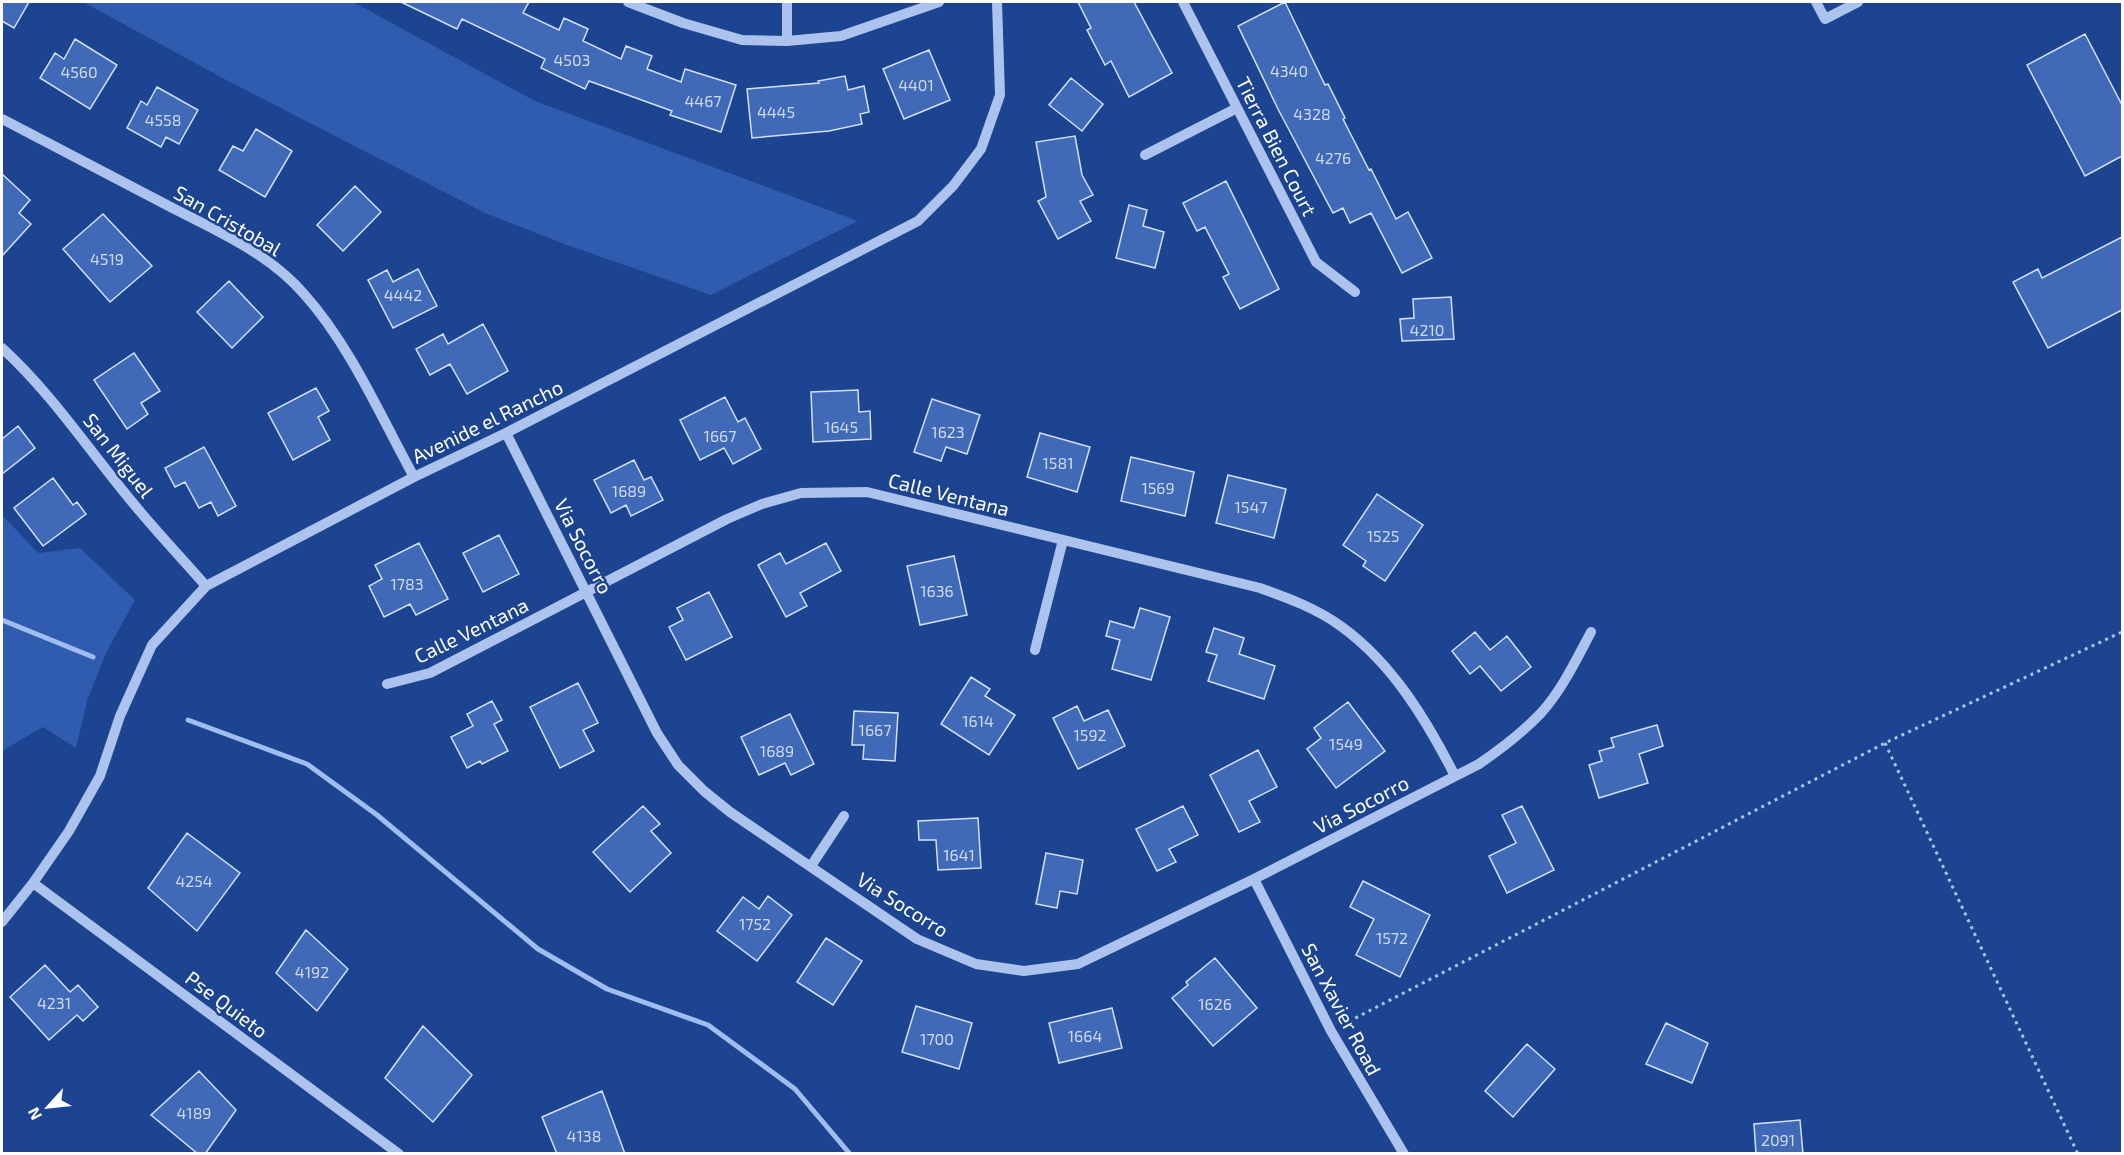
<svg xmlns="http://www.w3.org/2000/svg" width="2124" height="1155" font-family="'Exo 2',sans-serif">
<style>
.green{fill:#2f5caf}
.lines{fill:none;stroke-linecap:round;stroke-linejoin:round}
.stream{stroke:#9fbdf0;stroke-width:5}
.building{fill:#406ab7;stroke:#d2e0fa;stroke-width:1.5}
.path{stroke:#acc3ee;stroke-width:3;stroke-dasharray:3 4.5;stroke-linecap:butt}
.minor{stroke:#acc3ee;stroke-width:10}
.labels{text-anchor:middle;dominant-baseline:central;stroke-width:5;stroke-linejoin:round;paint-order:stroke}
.number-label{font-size:16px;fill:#cfdaed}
.street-label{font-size:20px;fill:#fff;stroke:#1c4491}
</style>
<rect width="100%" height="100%" fill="#1c4491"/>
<!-- green -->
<path class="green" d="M83,2H353L535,101L858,221L711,295L567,245L485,213L230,82Z
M2,515L38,553L80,548L135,600L105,655L87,701L76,748L43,727L2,751Z"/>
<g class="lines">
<!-- stream -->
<path class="stream" d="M2,620L93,657
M188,720L307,764L377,815L538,949L607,989L708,1025L795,1089L850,1154"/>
</g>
<!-- building -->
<path class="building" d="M2,2H29L14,28L2,21Z
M401,2H529L523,13L559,30L564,18L588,29L583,41L621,59L626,46L652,56L647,69L681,82L685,69L736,85L721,132L670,115L672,111L589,81L585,89L541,68L545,59L462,19L457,29Z
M1078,2H1134L1172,73L1129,97L1111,61L1105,65L1087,30L1091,28Z
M1285,2L1325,85L1328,84L1345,118L1343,119L1369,170L1371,169L1396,219L1408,212L1432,258L1402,273L1371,213L1350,223L1343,208L1333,213L1278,109L1238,26Z
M2085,34L2122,105V156L2085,176L2027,65Z
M75,39L117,65L90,109L40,78L55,53L64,59Z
M929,50L950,100L904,119L883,69Z
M845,76L848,90L864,86L869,112L860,114L862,124L829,131L752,138L747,89L819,83L818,81Z
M1071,78L1103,104L1082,131L1049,105Z
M157,87L198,110L179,144L166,137L161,147L127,128L141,101L147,105Z
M256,129L292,151L265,197L219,170L233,146L243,151Z
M1075,136L1082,175L1093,195L1080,201L1091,221L1058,239L1038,201L1046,197L1036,142Z
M2,174L30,200L19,213L31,224L2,256Z
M1226,181L1279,289L1240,309L1223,277L1229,274L1205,227L1197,231L1183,203Z
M355,186L381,212L343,251L317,225Z
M1129,205L1147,210L1143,226L1164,232L1155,268L1116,258Z
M103,214L152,266L110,302L63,249Z
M2122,237V310L2048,348L2013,282L2038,269L2042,278Z
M418,269L437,306L393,328L368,280L387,270L393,282Z
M229,281L263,317L232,348L197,312Z
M1451,297L1454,339L1402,341L1400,319L1414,318L1413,299Z
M483,324L508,371L467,394L450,364L430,375L416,349L443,334L448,344Z
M134,353L160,391L141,403L148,414L127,429L94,380Z
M316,388L329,411L318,417L330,440L293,460L268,413Z
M858,390L859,412L870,411L871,439L813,442L811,392Z
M725,397L738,422L745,418L761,449L733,464L724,448L700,460L680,420Z
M932,399L980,415L967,454L946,447L941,461L914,452Z
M18,426L35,448L2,474V439Z
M1040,433L1090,447L1077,492L1027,477Z
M204,447L236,506L218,516L211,502L199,508L185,482L175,487L165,468Z
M1131,457L1194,472L1185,516L1121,501Z
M634,460L644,480L651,477L663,500L631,516L626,505L611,513L594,480Z
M1228,475L1286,489L1274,538L1216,523Z
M53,478L73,505L77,502L86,514L43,546L14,508Z
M1377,494L1423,525L1385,581L1363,566L1366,561L1343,545Z
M499,535L519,574L483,592L463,553Z
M419,543L448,599L416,615L410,604L384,617L369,586L382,579L375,565Z
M826,543L841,571L800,593L807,606L786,617L758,565L780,553L786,564Z
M954,556L967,615L920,625L907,566Z
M709,592L732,637L686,660L669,627L683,620L677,608Z
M1140,608L1170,617L1151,680L1112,669L1120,640L1106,636L1110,621L1134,628Z
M1214,628L1244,638L1239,654L1275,666L1264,699L1208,681L1217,655L1206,652Z
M1475,632L1490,650L1507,636L1531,667L1501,691L1480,666L1470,674L1452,651Z
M971,677L990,689L985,696L1015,715L989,755L941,724Z
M578,683L598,723L583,730L594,751L560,768L530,707Z
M492,701L502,720L494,724L508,751L482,764L480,761L467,768L451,737L473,726L467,714Z
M1348,702L1385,751L1336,788L1307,749L1321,738L1314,728Z
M1077,706L1084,721L1108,710L1125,746L1078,769L1053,718Z
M854,711L898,713L895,761L863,759L864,745H852Z
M790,714L814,764L791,775L785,763L759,775L741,737Z
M1657,725L1663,746L1639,754L1648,783L1599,798L1589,765L1602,761L1599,751L1614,747L1611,738Z
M1258,750L1277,787L1249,801L1260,822L1239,832L1210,775Z
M643,806L660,824L651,831L671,853L630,892L593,852Z
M1183,806L1198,835L1169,849L1176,862L1157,871L1136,829Z
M1522,806L1554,870L1507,893L1489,856L1516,843L1502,815Z
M978,818L981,868L938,870L936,840H919L918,821Z
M187,833L240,873L197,931L148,888Z
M1046,853L1083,860L1077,894L1060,891L1057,908L1036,904Z
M1363,881L1430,915L1400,977L1356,955L1374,919L1350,907Z
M768,896L792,915L757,961L717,931L743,897L759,909Z
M306,930L348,969L317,1011L276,973Z
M826,938L862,961L833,1005L797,982Z
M1215,958L1257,1008L1213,1046L1172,998L1188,985L1186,982Z
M45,965L70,992L78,985L98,1007L83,1021L77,1015L49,1040L10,997Z
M916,1006L972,1023L959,1069L902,1052Z
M1112,1008L1122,1048L1059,1063L1049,1023Z
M1666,1023L1708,1043L1692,1083L1646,1064Z
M423,1026L472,1075L433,1122L385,1078Z
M1527,1044L1555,1069L1513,1117L1485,1091Z
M199,1071L236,1110L205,1154H198L151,1115Z
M602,1091L625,1154H557L542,1117Z
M1800,1120L1803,1154H1756L1754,1124Z"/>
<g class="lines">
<!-- path -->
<path class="path" d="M1885,743L2078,1154
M1342,1025L1885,743L2122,632"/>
<!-- minor -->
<path class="minor" d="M628,2L683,23L742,40L787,41L841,36L939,2
M787,2V41
M1183,2L1316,262L1355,292
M1816,2L1825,19L1858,2
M2,119C55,147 109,175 163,203C212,229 267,251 304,294C350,345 381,417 414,477
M1145,155L1237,108
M2,348C49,391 84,443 124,492C150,525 179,555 206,586
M506,433L657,733L678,765L704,791L730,812L917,939L976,964L1024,971L1078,964L1254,879L1479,764C1501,749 1523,732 1541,713C1562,690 1576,660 1591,632
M1035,650L1063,540
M387,684L430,673L727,519L762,504L801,493L867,492L1260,588C1288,598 1318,609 1342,627C1393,664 1427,721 1455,776
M811,866L844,816
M1254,879L1331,1031L1404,1154
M33,883L399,1154
M2,922L33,883L69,831L100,776L120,716L152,645L206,586L414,477L506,433L918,221L953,186L981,149L1000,95L997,2"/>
</g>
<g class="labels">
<!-- number labels -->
<g class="number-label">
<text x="572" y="59">4503</text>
<text x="1289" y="70">4340</text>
<text x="79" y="71">4560</text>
<text x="916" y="84">4401</text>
<text x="703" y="100">4467</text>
<text x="776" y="111">4445</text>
<text x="1312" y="113">4328</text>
<text x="163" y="119">4558</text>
<text x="1333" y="157">4276</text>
<text x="107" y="258">4519</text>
<text x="403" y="294">4442</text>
<text x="1427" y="329">4210</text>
<text x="841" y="426">1645</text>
<text x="948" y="431">1623</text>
<text x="720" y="435">1667</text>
<text x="1058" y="462">1581</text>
<text x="1158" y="487">1569</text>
<text x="629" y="490">1689</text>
<text x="1251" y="506">1547</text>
<text x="1383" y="535">1525</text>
<text x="407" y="583">1783</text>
<text x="937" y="590">1636</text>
<text x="978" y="720">1614</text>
<text x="875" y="729">1667</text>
<text x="1090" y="734">1592</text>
<text x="1346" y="743">1549</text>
<text x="777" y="750">1689</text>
<text x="959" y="854">1641</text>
<text x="194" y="880">4254</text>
<text x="755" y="923">1752</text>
<text x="1392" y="937">1572</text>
<text x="312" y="971">4192</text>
<text x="54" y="1002">4231</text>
<text x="1215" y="1003">1626</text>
<text x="1085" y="1035">1664</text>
<text x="937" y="1038">1700</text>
<text x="194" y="1112">4189</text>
<text x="584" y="1135">4138</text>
<text x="1778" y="1139">2091</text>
</g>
<!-- street labels -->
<g class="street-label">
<text transform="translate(1277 146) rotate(63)">Tierra Bien Court</text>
<text transform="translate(228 220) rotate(30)">San Cristobal</text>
<text transform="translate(487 421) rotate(-26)">Avenide el Rancho</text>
<text transform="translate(119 455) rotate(52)">San Miguel</text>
<text transform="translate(949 494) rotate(14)">Calle Ventana</text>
<text transform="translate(584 546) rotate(63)">Via Socorro</text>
<text transform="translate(471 630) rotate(-26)">Calle Ventana</text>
<text transform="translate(1361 804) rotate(-27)">Via Socorro</text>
<text transform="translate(903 904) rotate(32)">Via Socorro</text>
<text transform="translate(227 1004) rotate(37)">Pse Quieto</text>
<text transform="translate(1342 1009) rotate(62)">San Xavier Road</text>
</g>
</g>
<!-- border -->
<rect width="2124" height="1155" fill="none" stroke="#ffffff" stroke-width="6"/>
<!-- north arrow -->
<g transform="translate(48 1107) rotate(243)" stroke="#1c4491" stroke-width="4.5" paint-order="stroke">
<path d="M0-4.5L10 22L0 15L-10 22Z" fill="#ffffff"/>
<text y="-9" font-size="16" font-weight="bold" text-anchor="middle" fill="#ffffff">N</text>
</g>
</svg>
